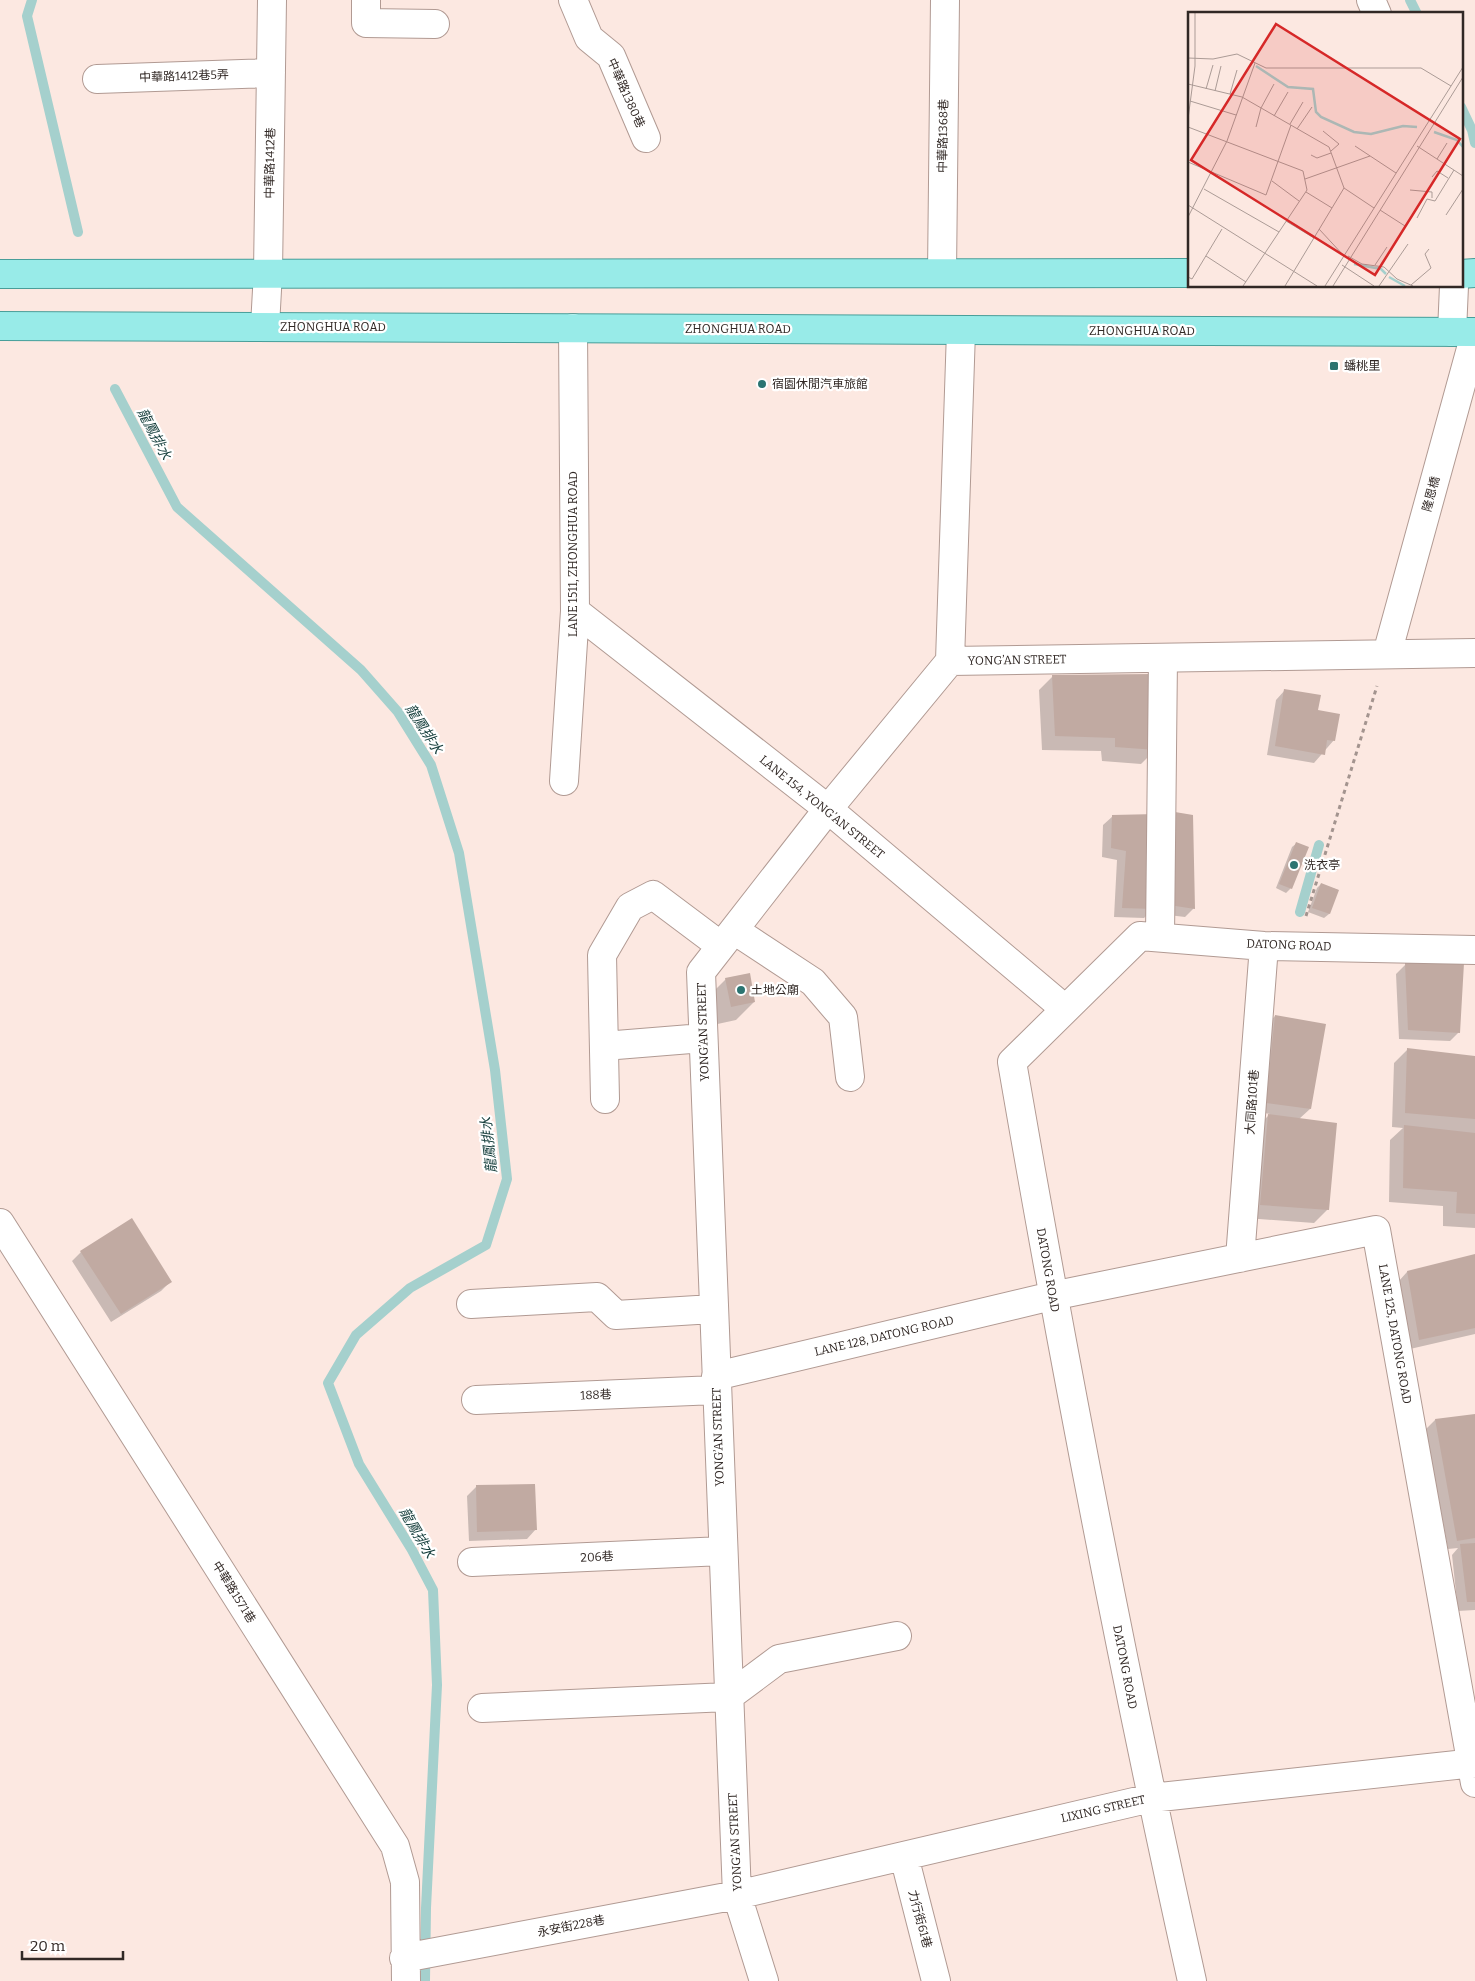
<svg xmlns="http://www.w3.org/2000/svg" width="1475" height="1981" font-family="Bitter,'Noto Sans TC',serif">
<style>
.shadow{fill:#0003}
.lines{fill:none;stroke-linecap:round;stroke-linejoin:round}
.stream{stroke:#a5d0cd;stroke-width:10}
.building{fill:#c1aaa2}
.minor-casing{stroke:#b19a93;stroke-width:30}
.major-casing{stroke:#489e99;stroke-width:30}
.path{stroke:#a3948f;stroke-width:3;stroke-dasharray:4 4;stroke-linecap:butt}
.minor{stroke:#fff;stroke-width:28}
.major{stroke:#98ebe8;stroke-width:28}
.poi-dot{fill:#2b7471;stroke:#fff;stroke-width:2}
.labels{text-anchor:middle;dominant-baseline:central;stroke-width:4.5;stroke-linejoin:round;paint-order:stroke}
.street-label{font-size:12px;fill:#312825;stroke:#fff}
.poi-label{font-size:12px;fill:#312825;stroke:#fff;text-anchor:start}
.water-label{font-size:14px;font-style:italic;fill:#18403e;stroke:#fff}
.inset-river{fill:none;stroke:#a5d0cd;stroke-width:2.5}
.inset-road{fill:none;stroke:#ab9b96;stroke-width:1}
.view{fill:#d62828;fill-opacity:0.15;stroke:#d62828;stroke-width:2.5}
.inset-edge{fill:none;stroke:#312825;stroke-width:2.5}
</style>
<rect width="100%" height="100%" fill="#fce8e1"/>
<!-- shadow -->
<path class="shadow" d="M1053,676L1155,750L1141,764L1102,761L1101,751L1042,750L1039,690Z
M1285,690L1317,712L1334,740L1314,763L1267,755L1276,700Z
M1113,816L1153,909L1144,918L1114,917L1117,860L1102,857L1103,825Z
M1192,816L1194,908L1185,917L1160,914Z
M1297,843L1291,888L1286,893L1276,888L1292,847Z
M1321,884L1338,890L1329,914L1324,918L1308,912L1317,888Z
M1406,964L1459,1032L1450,1041L1399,1039L1396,974Z
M726,979L754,1002L736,1020L713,1025L708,997Z
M1275,1016L1310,1109L1299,1119L1328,1209L1314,1223L1246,1218L1255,1129L1270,1114L1258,1112L1266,1026Z
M1408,1049L1475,1058V1228L1443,1226V1206L1389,1202L1390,1140L1403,1128L1392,1127L1394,1063Z
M81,1252L170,1282L161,1291L111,1322L72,1261Z
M1475,1256V1334L1410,1349L1398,1282L1407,1272Z
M1475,1415V1610L1458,1611L1452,1555L1458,1548L1448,1549L1438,1495L1433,1496L1421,1434L1435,1420Z
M476,1487L536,1529L527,1539L469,1541L467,1496Z"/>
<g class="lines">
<!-- stream -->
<path class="stream" d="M32,0L27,16L78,232
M1410,0L1417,14
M1461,107L1472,130L1475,143
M115,389L177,507L361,670L398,712L431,765L459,853L495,1070L507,1179L486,1245L410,1288L356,1335L328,1383L359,1464L412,1550L433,1590L437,1685L426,1908L425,1981
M1300,912L1319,845"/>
</g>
<!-- building -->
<path class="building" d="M1153,674L1156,750L1115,747V738L1055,736L1052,675Z
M1284,689L1321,695L1318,710L1340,714L1335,741L1327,740L1325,755L1275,746Z
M1175,812L1193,815L1195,909L1169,905Z
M1157,814L1154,909L1122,908L1126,851L1111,848L1112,815Z
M1296,842L1309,847L1292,889L1279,884Z
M1321,883L1339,890L1330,914L1312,908Z
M1405,963H1464L1460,1033L1408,1030Z
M750,973L755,1002L731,1007L725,978Z
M1275,1015L1326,1024L1311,1109L1266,1103Z
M1407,1048L1475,1056V1119L1405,1113Z
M1268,1114L1337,1123L1329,1210L1260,1205Z
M1404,1125L1475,1133V1214L1456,1213L1457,1192L1403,1188Z
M132,1218L172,1282L121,1314L80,1251Z
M1475,1254V1328L1419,1340L1407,1271Z
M1475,1414V1538L1457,1541L1435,1419Z
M535,1484L537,1530L477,1532L476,1485Z
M1475,1543V1602H1467L1460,1544Z"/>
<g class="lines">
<defs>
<path id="minor" d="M366,0V23L435,24
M573,0L589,38L611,56L646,138
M1371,0L1377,14
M97,79L271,73
M942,273L945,0
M265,326L268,272L272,0
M1452,332L1454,286
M575,611L828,809L1065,1009
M1387,654L1475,334
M950,661L961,331
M564,781L575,611L573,328
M734,930L813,982L843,1017L850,1077
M1160,937L1163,658
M604,1046L703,1038
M605,1099L602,955L630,907L653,895L721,946
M0,1223L395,1846L405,1882L406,1981
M1240,1258L1264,946
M471,1304L597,1297L616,1315L713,1309
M716,1376L1052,1296L1376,1230L1475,1783
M476,1400L716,1390
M472,1562L723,1551
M482,1708L728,1697L779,1659L897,1636
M904,1856L936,1981
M404,1958L737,1895L1151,1798L1475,1763
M764,1981L737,1895L701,972L828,809L950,661L1475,653
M1192,1981C1124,1676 1065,1369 1012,1062L1140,936L1264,946L1475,950"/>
<path id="major" d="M0,274L1189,273
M1461,274L1475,273
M0,326L1475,332"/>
</defs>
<!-- minor casing -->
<use href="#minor" class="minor-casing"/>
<!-- major casing -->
<use href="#major" class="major-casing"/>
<!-- path -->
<path class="path" d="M1306,916L1377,686"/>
<!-- minor -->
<use href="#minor" class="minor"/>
<!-- major -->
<use href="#major" class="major"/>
</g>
<!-- markers -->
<g class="poi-dot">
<rect x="1329" y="361" width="10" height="10" rx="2.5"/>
<circle cx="762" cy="384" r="5"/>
<circle cx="1294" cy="865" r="5"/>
<circle cx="741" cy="990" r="5"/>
</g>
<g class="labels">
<!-- street labels -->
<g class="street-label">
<text transform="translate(184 76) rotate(-2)">中華路1412巷5弄</text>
<text transform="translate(626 93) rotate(66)">中華路1380巷</text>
<text transform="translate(943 136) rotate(-89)">中華路1368巷</text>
<text transform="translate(270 163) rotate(-89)">中華路1412巷</text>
<text x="333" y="327">ZHONGHUA ROAD</text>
<text x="738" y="329">ZHONGHUA ROAD</text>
<text x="1142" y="331">ZHONGHUA ROAD</text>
<text transform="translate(1431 494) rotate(-75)">隆恩橋</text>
<text transform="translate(573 554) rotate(-90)">LANE 1511, ZHONGHUA ROAD</text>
<text transform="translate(1017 660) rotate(-1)">YONG’AN STREET</text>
<text transform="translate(822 807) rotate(39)">LANE 154, YONG’AN STREET</text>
<text transform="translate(1289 945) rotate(2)">DATONG ROAD</text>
<text transform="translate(703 1032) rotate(-92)">YONG’AN STREET</text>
<text transform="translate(1252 1102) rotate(-86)">大同路101巷</text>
<text transform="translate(1048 1270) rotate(80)">DATONG ROAD</text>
<text transform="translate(1395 1334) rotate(80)">LANE 125, DATONG ROAD</text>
<text transform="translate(884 1336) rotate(-13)">LANE 128, DATONG ROAD</text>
<text transform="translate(596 1395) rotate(-2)">188巷</text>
<text transform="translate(718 1437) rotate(-92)">YONG’AN STREET</text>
<text transform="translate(597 1557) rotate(-3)">206巷</text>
<text transform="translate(234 1592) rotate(58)">中華路1571巷</text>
<text transform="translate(1125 1667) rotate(79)">DATONG ROAD</text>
<text transform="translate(1103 1809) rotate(-13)">LIXING STREET</text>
<text transform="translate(735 1842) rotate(-93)">YONG’AN STREET</text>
<text transform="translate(920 1919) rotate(75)">力行街61巷</text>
<text transform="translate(571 1926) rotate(-11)">永安街228巷</text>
</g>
<!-- poi labels -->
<g class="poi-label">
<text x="1344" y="366">蟠桃里</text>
<text x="772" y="384">宿園休閒汽車旅館</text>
<text x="1304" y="865">洗衣亭</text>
<text x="751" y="990">土地公廟</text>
</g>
<!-- water labels -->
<g class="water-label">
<text transform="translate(154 434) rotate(62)">龍鳳排水</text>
<text transform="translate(424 729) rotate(57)">龍鳳排水</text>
<text transform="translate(489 1145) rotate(-96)">龍鳳排水</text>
<text transform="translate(417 1533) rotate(60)">龍鳳排水</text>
</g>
</g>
<!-- overview -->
<g transform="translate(1188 12)">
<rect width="275" height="275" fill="#fce8e1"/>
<path class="inset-river" d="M68,54L100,75L125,77L128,100L133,105L166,120L183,122L215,114L229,115M246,120L269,128L275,135M166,252L193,257L198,262M201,265L217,274"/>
<path class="inset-road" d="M0,46L25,47L49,42L78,56H233L263,74M0,72L54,85L141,135L156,176L97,274M18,77L25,53M27,79L33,54M42,82L49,58M2,89L48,103M86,104L100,80M0,107L7,54V1M102,112L115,90M0,115L115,159L119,178L55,274M68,115L73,96L86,72M109,117L124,95M135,119L151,132L143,139M167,134L208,161M229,134L275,164M123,143L129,146L143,141M249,147L259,131M0,150L78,183L103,113M244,165L249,159L260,166M117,167L182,144M84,169L111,189M156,176L186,196M16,177L91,220M222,178L244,180V186M118,180L144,196M0,193L129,274M192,198L217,214M258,203L275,177M0,205L39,129L67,51M229,206L239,187L247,189L266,158M98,209L126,226M131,217L156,244M18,244L58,270M160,244L174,252L196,255L209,267L225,274M154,253L186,274M187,253L199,235M0,265L4,267L34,217M223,273L243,256L237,242L241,237M137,274L275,55M145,274L275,65M191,274L220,232"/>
<path class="view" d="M88,12L272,127L187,263L3,148Z"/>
<rect width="275" height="275" class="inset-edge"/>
</g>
<!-- scale -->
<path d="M22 1951v8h101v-8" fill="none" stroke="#312825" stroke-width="2.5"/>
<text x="30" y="1951" font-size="15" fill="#312825" stroke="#ffffff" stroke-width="4" paint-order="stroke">20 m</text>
</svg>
